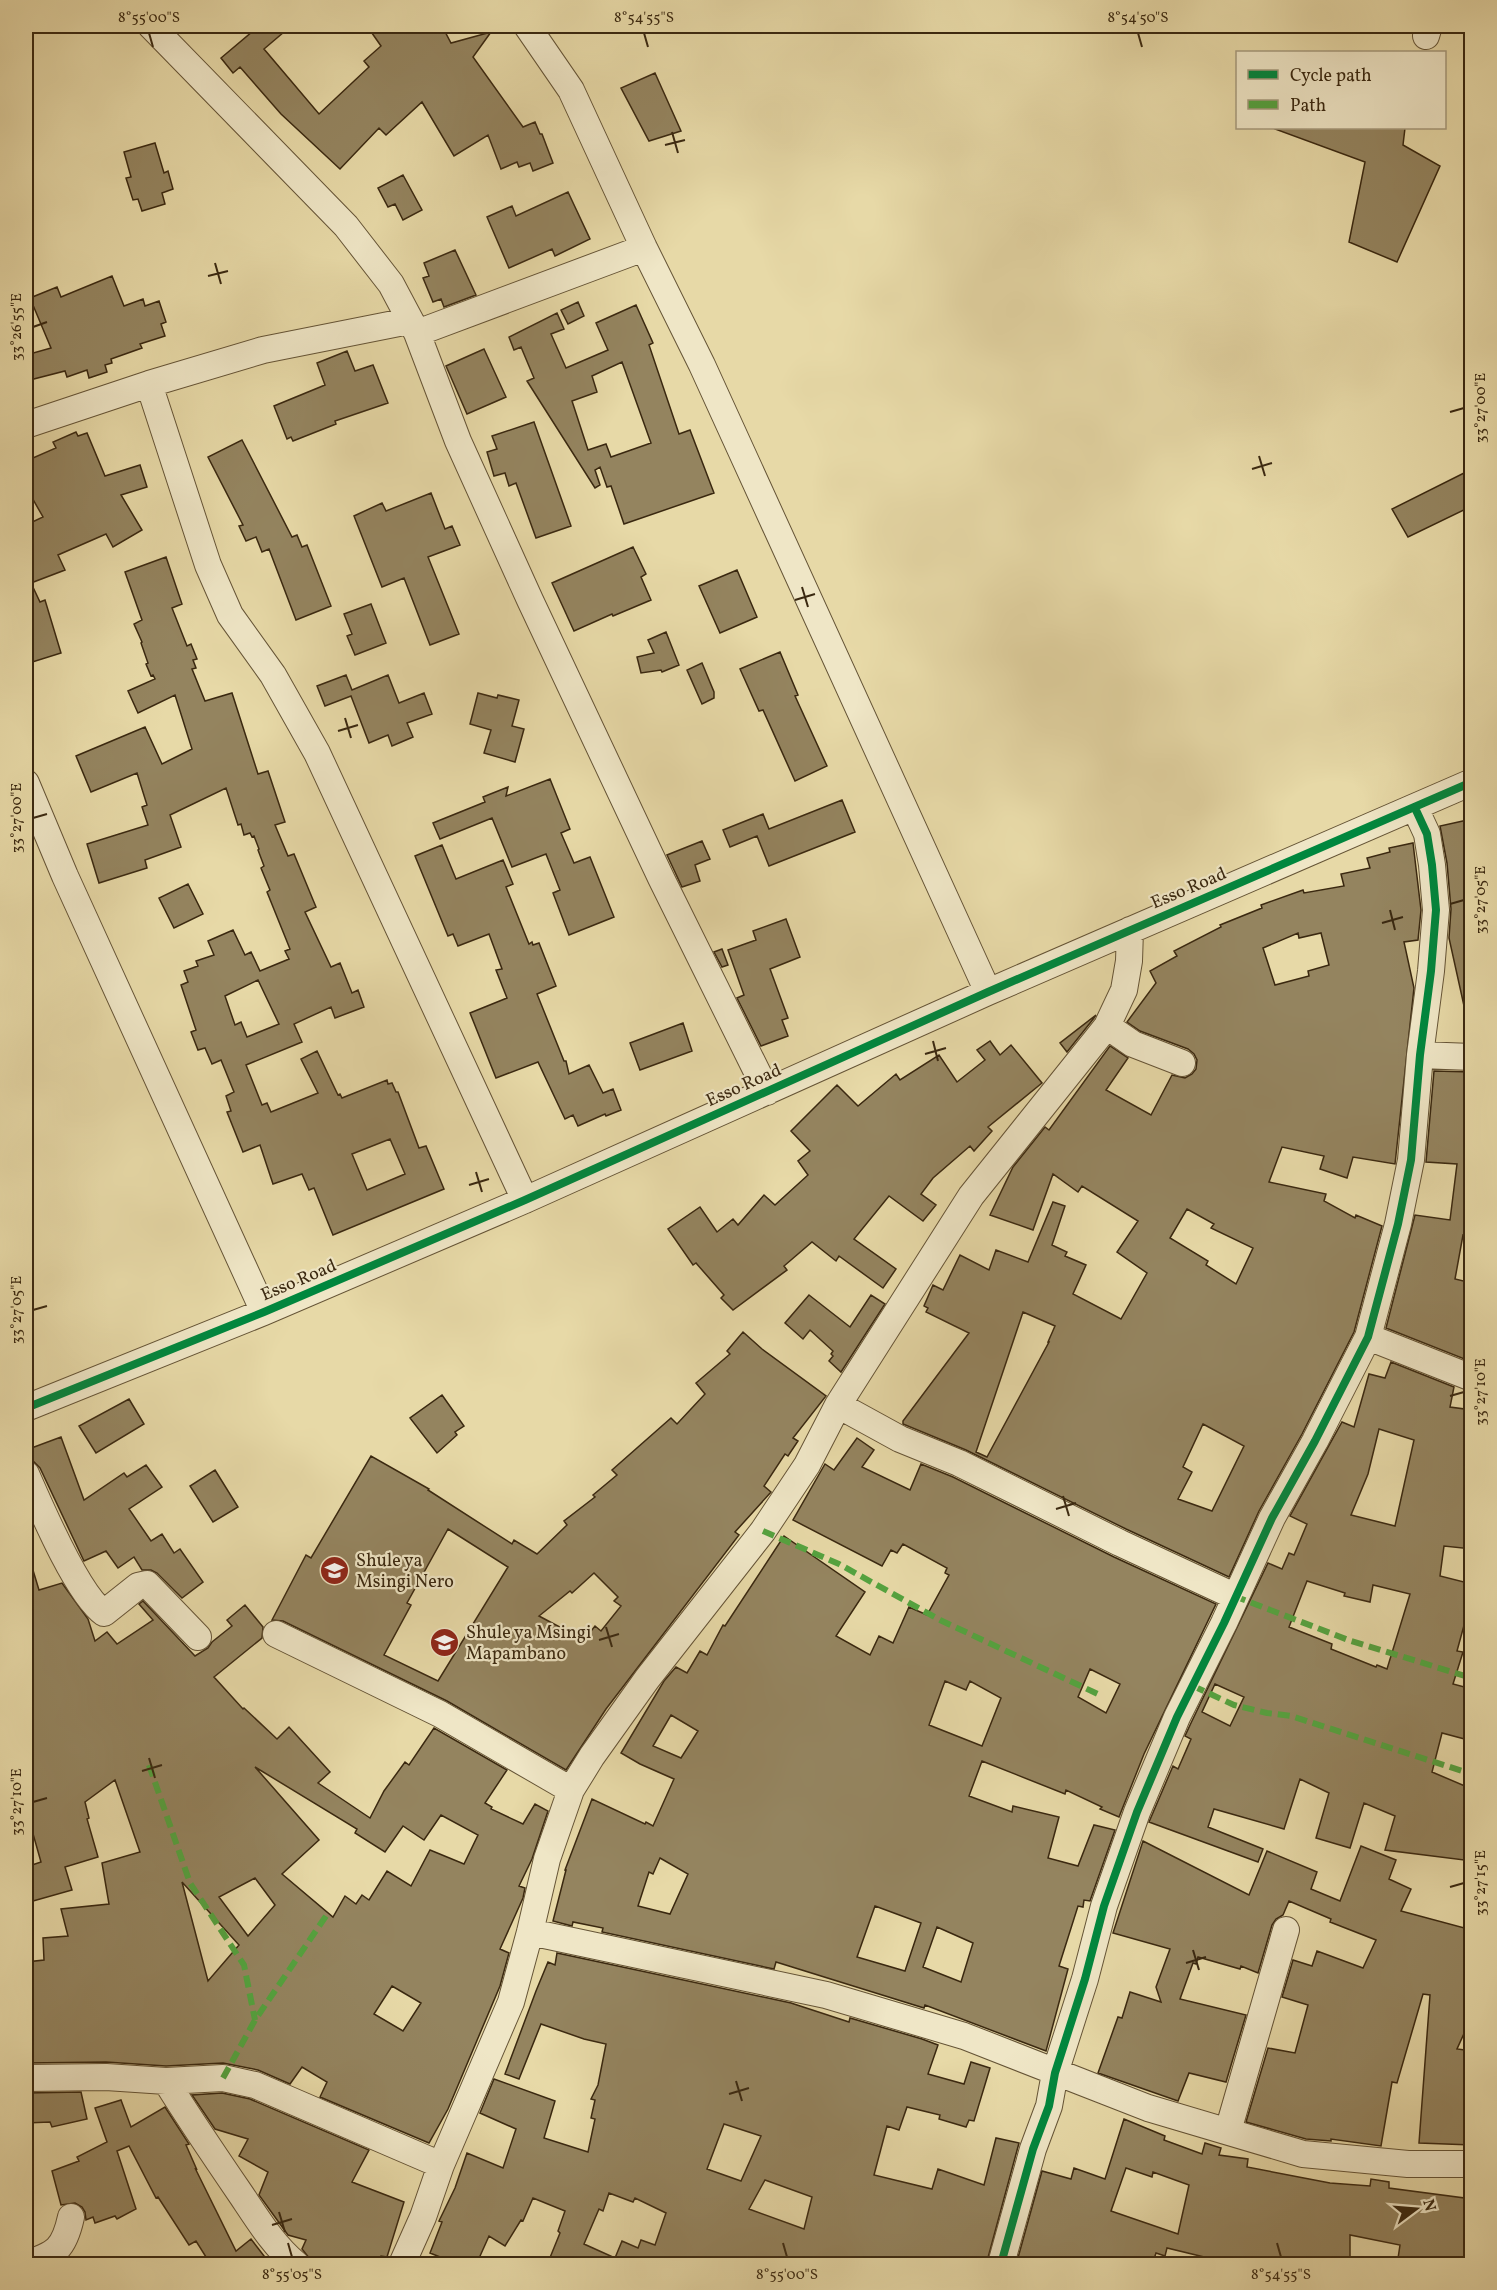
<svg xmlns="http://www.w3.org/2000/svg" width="1497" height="2290" font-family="Vollkorn,serif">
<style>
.building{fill:#94845f;stroke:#3a2810;stroke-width:1.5;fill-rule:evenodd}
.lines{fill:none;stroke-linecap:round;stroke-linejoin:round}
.minor-casing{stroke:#655436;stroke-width:28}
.minor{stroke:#efe6c6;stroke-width:26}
.quiet{stroke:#54a33f;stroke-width:6;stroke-dasharray:12 6;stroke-linecap:butt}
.cycleway-casing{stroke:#efe6c6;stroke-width:11}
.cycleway{stroke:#00873e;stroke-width:8}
.ticks{fill:none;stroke:#3a2810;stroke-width:2}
.labels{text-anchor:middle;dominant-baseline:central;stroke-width:4.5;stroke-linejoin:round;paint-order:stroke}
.street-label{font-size:18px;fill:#3a2810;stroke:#efe6c6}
.poi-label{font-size:18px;fill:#3a2810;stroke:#efe6c6;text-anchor:start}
.neatline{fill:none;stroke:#3a2810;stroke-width:2}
.ticks-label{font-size:15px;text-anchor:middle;fill:#3a2810}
</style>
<rect width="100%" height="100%" fill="#e7d9a7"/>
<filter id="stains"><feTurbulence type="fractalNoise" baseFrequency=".00333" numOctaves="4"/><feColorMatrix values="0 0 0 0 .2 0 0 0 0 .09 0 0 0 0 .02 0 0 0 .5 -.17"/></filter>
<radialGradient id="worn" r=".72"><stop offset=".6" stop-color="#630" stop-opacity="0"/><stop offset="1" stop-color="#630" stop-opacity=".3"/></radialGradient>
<!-- building -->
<path class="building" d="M259,26H291L264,49L319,114L369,67L364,61L381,46L367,26H442L451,43L491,32L473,57L523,127L535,122L540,134H542L553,163L533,171L530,163L519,167L517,162L501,169L488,135L454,156L422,102L386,135L379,128L340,169L281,114L240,67L233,73L221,58Z
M655,73L681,131L649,141L621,88Z
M1276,128H1405L1403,145L1440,166L1397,262L1349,242L1365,162L1275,129Z
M155,143L164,173L168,171L173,189L162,193L165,204L142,211L138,199L133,200L126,178L131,177L124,152Z
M403,175L422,210L403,220L395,204L388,207L378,188Z
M568,192L590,239L555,256L552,249L509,268L487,217L512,206L516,216Z
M455,250L476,295L444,307L441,299L433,302L423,278L429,276L424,263Z
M112,276L124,306L143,299L145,306L159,301L166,322L161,324L165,336L140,344L142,348L111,359L112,363L105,365L107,372L89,378L87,370L67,377L65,371L26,381V355L51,348L30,298L57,287L61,297Z
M578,302L584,316L568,324L561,310Z
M636,305L653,343L649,345L679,434L690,430L714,493L624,524L611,486L607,487L600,467L595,470L600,485L595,488L527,381L534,378L521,347L514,350L509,337L557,313L564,329L551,334L566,368L608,350L596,323ZM622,362L651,443L611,457L606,444L588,450L572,401L597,392L592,376Z
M484,349L506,397L467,414L446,366Z
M347,351L355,371L373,365L388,403L335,421L336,424L293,441L291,437L287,439L274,406L325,385L317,363Z
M534,422L571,526L536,538L516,483L509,486L505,473L494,476L487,452L497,449L492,436Z
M76,432L78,436L87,433L105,476L140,465L147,487L121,495L142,530L113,547L106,534L58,555L65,570L31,583L40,602L45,600L61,653L26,664V525L43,517L26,487V461L56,448L53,442Z
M242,440L292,537L297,535L302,547L307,545L331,606L296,620L269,549L262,552L256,537L246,541L239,526L243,525L208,457Z
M1472,469V506L1408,537L1392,509Z
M431,493L445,529L452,526L460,545L428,557L459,634L430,645L404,578L382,587L354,516L382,503L386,511Z
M633,547L646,574L641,577L651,600L613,616L612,614L574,631L552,583Z
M166,557L182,604L172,608L187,646L191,644L197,659L193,660L196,668L192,669L205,701L232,693L258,774L268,771L285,822L275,825L288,856L294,854L316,907L305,912L331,967L340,963L352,993L358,990L364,1007L335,1018L331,1007L294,1024L302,1042L246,1065L262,1105L267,1103L271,1112L318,1093L301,1059L317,1051L338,1095L340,1094L342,1098L387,1080L388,1084L392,1083L396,1092H398L419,1148L426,1146L444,1189L333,1235L314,1188L309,1190L302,1174L273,1184L260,1145L243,1152L227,1112L231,1111L226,1096L234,1092L221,1060L212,1064L205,1048L198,1050L191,1032L196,1030L181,985L188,982L184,971L198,966L196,961L214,955L208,941L233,930L245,955L251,952L260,971L289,959L285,951L290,949L267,892L270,890L261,868L264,866L258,850L259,849L254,836L252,837L250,833L244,835L241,824L238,825L226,788L170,815L181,847L145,860L147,868L99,883L87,844L148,825L142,807L147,805L137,773L91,792L76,756L145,727L162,764L192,749L175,695L138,713L128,691L155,679L153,675L151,676L146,664L148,663L141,643L142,642L134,624L142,620L125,572ZM258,980L279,1024L247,1037L241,1022L235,1025L225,996ZM390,1139L405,1174L367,1190L352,1154Z
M737,570L757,617L720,633L699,586Z
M371,604L386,643L355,655L347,636L352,634L344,614Z
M666,632L679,665L662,672L661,670L641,673L637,657L654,653L648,640Z
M780,652L798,695L795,696L827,766L795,781L763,710L759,711L740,669Z
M702,663L714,692V698L702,704L687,670Z
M346,675L352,690L388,675L399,703L424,693L432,714L407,723L413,737L392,746L388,735L369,743L351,696L325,706L317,686Z
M478,693L497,698L498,695L519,700L512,726L524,729L515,762L484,753L491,730L470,724Z
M550,779L570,829L561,833L574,863L590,857L614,917L569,935L553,893L560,890L546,854L512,867L492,818L440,839L433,823L485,802L483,797L508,787L506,796Z
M842,800L855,832L769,866L757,836L730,847L723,830L763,814L769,829Z
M1472,819V1005L1464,1006L1449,938L1451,909L1447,863L1440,826Z
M702,841L710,859L695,865L700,881L682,887L667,855Z
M1413,843L1421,910L1418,940L1404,942L1414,988L1395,1164L1353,1157L1347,1178L1320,1169L1324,1156L1282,1147L1269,1182L1326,1194L1324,1201L1355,1218L1356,1215L1382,1226L1354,1332L1302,1434L1259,1511L1229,1577L1126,1529L966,1450L903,1424V1421L969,1333L926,1312L928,1308L924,1306L933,1285L943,1290L960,1255L989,1270L996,1250L1028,1262L1053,1202L1065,1206L1052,1245L1067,1252L1065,1256L1086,1265L1073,1294L1121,1319L1147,1273L1117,1252L1138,1221L1082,1186L1078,1192L1053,1174L1033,1230L990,1215L1013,1167L1045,1127L1049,1130L1110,1046L1128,1058L1106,1090L1151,1115L1172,1075L1185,1078L1192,1074L1196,1069L1197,1060L1194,1054L1188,1049L1140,1031L1127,1022L1156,983L1150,971L1177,956L1174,951L1221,927L1220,925L1262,908L1261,905L1303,890L1304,893L1344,886L1341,874L1370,868L1367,858L1390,852L1389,848ZM1298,933L1299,938L1321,933L1329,965L1308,971L1309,976L1275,985L1263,948ZM1187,1209L1214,1224L1211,1228L1253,1248L1236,1284L1206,1265L1208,1261L1170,1238ZM1023,1312L1055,1326L1048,1342H1049L987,1457L976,1452ZM1203,1424L1244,1446L1212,1511L1178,1499L1192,1472L1183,1467Z
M442,845L456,879L503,860L513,884L506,887L529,944L532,942L533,945L539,943L556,986L537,994L564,1061H566L569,1074L589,1065L603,1093L613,1089L621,1110L606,1116L605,1114L578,1126L573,1115L565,1119L538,1062L496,1078L470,1013L507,998L496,970L502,969L489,934L458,946L453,934L448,936L415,856Z
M188,884L203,914L174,928L159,898Z
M786,919L800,957L770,969L788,1018L782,1020L788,1036L761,1046L737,998L744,995L728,950L756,940L753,931Z
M722,949L728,965L722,967L714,952Z
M1096,1015L1094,1018L1067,1052L1060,1043Z
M683,1023L692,1051L640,1070L630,1043Z
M990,1041L1000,1055L1011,1045L1042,1083L988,1127L992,1131L974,1151L970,1146L933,1178L921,1194L936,1205L923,1221L889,1196L854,1239L896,1269L883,1288L839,1256L836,1261L812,1242L784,1266L787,1270L733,1310L721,1298L724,1295L696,1263L693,1265L668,1229L700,1207L717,1232L733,1219L738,1225L764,1195L775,1205L808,1175L798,1161L810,1151L791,1131L837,1085L858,1106L896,1074L900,1080L939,1055L957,1082L985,1060L977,1050Z
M1434,1071L1472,1072V1237L1463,1235L1455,1279L1472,1283V1362L1386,1328L1415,1215L1450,1220L1457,1164L1426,1162Z
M809,1295L850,1327L871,1295L885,1304L841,1372L829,1361L833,1356L831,1354L833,1351L810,1330L803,1339L785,1323Z
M743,1332L762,1349L826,1396L793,1438L798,1441L788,1456L785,1454L764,1486L771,1492L735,1532L739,1535L606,1709L566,1770L447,1701L283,1621L272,1620L306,1555L311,1558L371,1456L429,1489L428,1490L512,1544L514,1540L537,1554L567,1525L564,1521L595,1497L593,1495L617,1475L612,1470L671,1418L677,1424L705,1394L696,1383L730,1354L727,1351ZM448,1529L508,1567L438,1681L384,1655L411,1605L407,1603ZM594,1573L618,1597L614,1601L621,1606L601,1631L595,1626L584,1640L539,1616L570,1591L572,1593Z
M1391,1362L1454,1387L1450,1407L1472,1410V1549L1444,1546L1440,1576L1472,1584V1619L1466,1618L1457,1651L1463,1652L1453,1684L1472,1689V1741L1442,1733L1432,1772L1472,1789V1861L1385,1850L1395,1816L1364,1803L1350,1848L1316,1838L1329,1793L1300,1779L1284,1829L1214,1809L1208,1827L1263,1849L1258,1862L1149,1822L1173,1766L1178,1769L1191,1739L1185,1736L1191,1723L1268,1563L1282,1569L1289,1553L1294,1555L1307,1524L1290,1516L1342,1422L1354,1427L1369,1374L1385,1378ZM1379,1429L1414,1440L1395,1526L1351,1515L1368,1474ZM1307,1581L1345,1593L1344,1596L1370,1602L1373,1585L1410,1594L1387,1669L1377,1665L1376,1667L1331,1649L1332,1644L1289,1627ZM1215,1684L1244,1697L1230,1726L1202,1712Z
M442,1395L464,1426L455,1432L457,1435L437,1453L410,1418Z
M129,1399L144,1424L96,1453L79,1426Z
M61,1437L84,1500L124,1473L127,1477L146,1465L162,1487L129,1509L151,1541L162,1534L174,1553L180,1549L203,1582L182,1598L157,1573L151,1570H142L134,1557L118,1568L106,1551L84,1561L40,1468L34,1462L26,1459V1450Z
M857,1438L874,1450L862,1467L910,1490L921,1464L953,1477L1114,1557L1216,1604L1144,1754L1119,1817L1100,1809L1102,1807L1066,1790L1065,1794L982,1761L969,1796L1012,1812L1013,1806L1059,1817L1048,1858L1078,1866L1094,1825L1115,1830L1090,1901L1084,1900L1083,1907L1078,1906L1059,1966L1068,1969L1046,2051L925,2005L924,2008L776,1962L774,1969L602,1932L603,1928L573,1922L572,1926L553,1921L566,1870H565L592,1799L645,1824L646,1822L653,1826L674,1779L640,1764L621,1753L664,1681L676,1667L687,1673L700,1651L707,1655L723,1625L725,1626L784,1536L865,1592L836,1636L870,1655L879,1636L893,1643L909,1607L927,1615L949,1575L945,1573L947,1568L903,1544L897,1553L891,1550L882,1566L793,1520L825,1464L834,1470ZM1090,1669L1120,1684L1106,1713L1078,1697ZM945,1681L966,1690L970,1681L1001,1698L982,1746L929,1725ZM671,1715L698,1731L681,1758L653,1746ZM660,1858L688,1874L670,1914L638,1906L649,1872L653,1874ZM875,1906L921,1923L905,1971L857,1957ZM937,1927L973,1943L961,1982L923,1967Z
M215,1470L238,1507L213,1522L190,1486Z
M29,1557L39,1590L62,1583L88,1619L95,1641L107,1632L117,1644L153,1620L139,1604L143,1601L195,1656L208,1648L212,1642L232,1626L227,1620L245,1605L263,1627L262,1638L214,1677L243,1709L244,1708L277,1739L289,1727L330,1772L318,1783L370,1818L384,1791L405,1762L409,1765L434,1728L507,1770L485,1803L492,1807L491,1809L523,1824L535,1804L548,1811L532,1859L519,1886L525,1888L523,1898L500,1949L509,1953L500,1986L448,2109L429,2143L320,2097L327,2082L302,2067L290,2084L258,2070L223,2063L166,2066L106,2062L26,2063V1962L44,1960L43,1938L68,1936L61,1909L109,1904L102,1863L140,1852L115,1780L85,1802L89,1818L87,1819L98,1857L65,1867L72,1890L26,1903V1867L41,1862L26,1809V1716L33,1714L26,1687V1558ZM255,1767L357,1829L355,1833L385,1852L403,1826L424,1840L441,1815L478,1835L464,1864L430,1850L411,1886L387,1871L369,1900L362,1895L356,1904L345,1896L333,1917L282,1874L319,1840ZM255,1878L275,1905L248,1936L219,1897ZM182,1882L239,1945L208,1981ZM392,1986L421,2003L403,2031L374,2014Z
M1143,1841L1249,1895L1267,1851L1317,1872L1311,1889L1340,1901L1361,1846L1396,1860L1389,1879L1411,1889L1401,1911L1472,1930V2016L1457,2049L1472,2051V2145L1419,2143L1430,1995L1423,1994L1397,2083L1392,2082L1381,2146L1331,2139V2141L1306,2139L1246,2122L1268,2048L1295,2053L1308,2005L1282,1997L1293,1960L1312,1966L1317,1951L1363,1968L1376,1940L1330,1922L1331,1919L1289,1901L1283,1915L1276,1919L1272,1925L1258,1973L1241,1966L1240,1969L1198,1957L1196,1964L1193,1963L1180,1999L1246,2015L1226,2082L1189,2073L1178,2101L1098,2073L1118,2017L1122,2018L1130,1992L1161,2002L1156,1987L1170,1949L1113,1933Z
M557,1953L791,2003L849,2022L850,2018L922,2039L938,2045L928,2074L964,2084L971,2062L990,2068L974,2121L969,2120L966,2127L939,2119L940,2115L907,2107L899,2130L887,2126L874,2175L932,2189L938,2169L984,2185L996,2138L1019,2143L986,2265H773L751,2258L748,2265H547L560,2233L558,2231L565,2211L533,2198L523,2221L521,2220L505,2246L489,2236L476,2265H442L445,2259L430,2253L442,2222L439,2221L455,2188L467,2153L503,2168L516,2129L480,2113L494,2079L555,2101L544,2138L588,2152L595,2119L591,2118L595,2100L591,2099L598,2085L606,2044L584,2039L541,2024L519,2079L505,2074L536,1991L548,1962L555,1965ZM724,2124L761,2136L741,2181L707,2169ZM765,2180L812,2197L804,2229L749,2209ZM609,2193L633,2202L635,2198L666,2213L655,2245L641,2240L638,2248L622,2241L615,2258L584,2244L599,2209L603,2211Z
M81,2092L87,2119L52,2127L50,2122L26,2123V2093Z
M222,2093L250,2099L369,2150L352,2182L404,2202L387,2257L381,2256L378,2265H311L310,2259L302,2249L306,2240L288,2235L259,2195L268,2172L239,2156L248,2139L215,2129L192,2095Z
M121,2100L131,2127L165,2107L189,2144L186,2145L197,2170L195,2168L236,2251L251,2239L271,2265H211L196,2241L189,2245L158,2197L156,2198L129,2146L117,2151L136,2209L117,2219L115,2216L95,2223L93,2217L86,2220L85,2212L82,2207L75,2203L61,2205L52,2171L79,2161L77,2157L107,2142L95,2108Z
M1124,2119L1165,2136L1164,2140L1202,2154L1205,2143L1221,2148L1219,2155L1248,2159L1247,2167L1330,2183L1370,2186L1371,2179L1389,2182V2188L1472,2199V2265H1397L1400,2245L1350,2235V2265H1237L1167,2248L1165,2256L1156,2253L1152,2265H1016L1042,2171L1071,2179L1074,2168L1105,2179ZM1126,2168L1152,2177L1153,2172L1189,2185L1178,2234L1111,2211Z"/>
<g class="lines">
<defs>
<path id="minor" d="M151,26L346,226L391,284L417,333L458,441L530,600L661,878L767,1092
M527,26L571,90L644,248L702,365L988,992
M1426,36L1429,26
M417,333L644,248
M149,384L208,565L230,615L273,675L317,753L525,1200
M26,425L149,384L263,350L409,321
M26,783L65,876L264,1312
M1107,1026L1133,1044L1182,1063
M1420,1055L1472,1057
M1368,1337L1472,1378
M838,1405L900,1439L959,1463L1120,1543L1234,1596
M26,1408L264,1312L525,1200L988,992L1472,782
M26,1474C40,1506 77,1594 104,1613L138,1586L147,1584L198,1637
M276,1634L440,1714L571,1790
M530,1932L826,1995L964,2036L1148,2108L1303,2154L1408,2164H1472
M26,2078L106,2077L166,2081L223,2078L255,2085L441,2165
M166,2081C190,2120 216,2158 242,2196C258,2220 274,2246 296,2264
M1228,2131L1286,1930
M26,2264C56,2254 64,2249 71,2217
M402,2264L423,2217L441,2165L511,2002L530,1932L547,1859L571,1790L592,1756L647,1679L763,1531L807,1465L838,1405L971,1196L1107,1026L1124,990L1129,961L1130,930
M1001,2264L1033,2149L1049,2106L1055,2073L1085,1979L1104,1906L1137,1812L1177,1717L1224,1623L1272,1518L1315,1441L1368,1337L1398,1224L1411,1160L1420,1055L1431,971L1436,910L1432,865L1427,834L1415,808"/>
</defs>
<!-- minor casing -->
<use href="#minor" class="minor-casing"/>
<!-- minor -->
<use href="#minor" class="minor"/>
<!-- quiet -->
<path class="quiet" d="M763,1531L839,1564L940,1620L1100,1695
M1234,1596L1351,1641L1472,1678
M1193,1686L1234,1705L1267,1713L1291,1716L1472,1774
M149,1765L190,1883L244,1965L255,2020
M223,2078L255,2020L326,1916"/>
<defs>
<path id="cycleway" d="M26,1408L264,1312L525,1200L988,992L1472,782
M1001,2264L1033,2149L1049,2106L1055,2073L1085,1979L1104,1906L1137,1812L1177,1717L1224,1623L1272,1518L1315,1441L1368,1337L1398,1224L1411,1160L1420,1055L1431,971L1436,910L1432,865L1427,834L1415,808"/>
</defs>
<!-- cycleway casing -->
<use href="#cycleway" class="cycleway-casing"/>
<!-- cycleway -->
<use href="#cycleway" class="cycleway"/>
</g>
<!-- ticks -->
<path class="ticks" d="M149,33L153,47M644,33L648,47M1138,33L1142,47M672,132L678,153M665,145L685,140M215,263L221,284M208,276L228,271M33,327L47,322M1450,412L1464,408M1259,456L1265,476M1252,469L1272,463M802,587L808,607M795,600L815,594M345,718L351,738M338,731L358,725M33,818L47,814M1450,904L1464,900M1390,910L1395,930M1382,923L1403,917M933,1041L938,1061M925,1054L946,1048M476,1172L482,1192M469,1185L489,1179M33,1310L47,1306M1450,1396L1464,1392M1063,1496L1069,1516M1056,1509L1076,1503M606,1627L612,1647M599,1640L619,1634M149,1758L155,1778M142,1771L162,1765M33,1802L47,1798M1450,1887L1464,1883M1193,1950L1199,1970M1186,1963L1206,1957M736,2081L742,2101M729,2094L749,2088M279,2212L285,2232M272,2225L292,2219M288,2243L292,2257M783,2243L787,2257M1277,2243L1281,2257"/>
<!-- icons -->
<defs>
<symbol id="school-disc" viewBox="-11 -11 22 22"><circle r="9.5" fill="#8f2418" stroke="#efe6c6"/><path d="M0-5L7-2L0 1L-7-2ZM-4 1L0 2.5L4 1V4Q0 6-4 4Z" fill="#fff"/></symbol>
</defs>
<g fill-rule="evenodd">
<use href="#school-disc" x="318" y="1554" width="33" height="33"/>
<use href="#school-disc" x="428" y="1626" width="33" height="33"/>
</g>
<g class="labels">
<!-- street labels -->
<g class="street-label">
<text transform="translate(1189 889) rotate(-23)">Esso Road</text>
<text transform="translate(744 1086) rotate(-24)">Esso Road</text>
<text transform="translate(299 1281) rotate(-23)">Esso Road</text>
</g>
<!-- poi labels -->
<g class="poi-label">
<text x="356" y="1561">Shule ya<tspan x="356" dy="21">Msingi Nero</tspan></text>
<text x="466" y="1633">Shule ya Msingi<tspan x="466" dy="21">Mapambano</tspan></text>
</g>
</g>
<!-- margin -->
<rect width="1497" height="2290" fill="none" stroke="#e7d9a7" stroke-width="66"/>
<!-- legend -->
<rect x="1236" y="51" width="210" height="78" fill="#efe6c6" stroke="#a79a7d" stroke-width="1.5"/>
<rect x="1248" y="70" width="30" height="9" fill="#00873e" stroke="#a79a7d" stroke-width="1.5"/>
<text x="1290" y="81" font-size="18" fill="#3a2810">Cycle path</text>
<rect x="1248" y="100" width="30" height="9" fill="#54a33f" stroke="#a79a7d" stroke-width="1.5"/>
<text x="1290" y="111" font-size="18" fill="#3a2810">Path</text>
<!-- north arrow -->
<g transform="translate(1416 2209) rotate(74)" stroke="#efe6c6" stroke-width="4.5" paint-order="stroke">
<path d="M0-4.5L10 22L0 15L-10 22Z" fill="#3a2810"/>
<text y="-9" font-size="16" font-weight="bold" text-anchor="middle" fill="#3a2810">N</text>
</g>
<rect x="33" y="33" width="1431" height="2224" class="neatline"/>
<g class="ticks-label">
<text x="149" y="22">8°55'00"S</text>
<text x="644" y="22">8°54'55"S</text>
<text x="1138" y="22">8°54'50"S</text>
<text transform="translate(16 327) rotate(-90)" y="5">33°26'55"E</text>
<text transform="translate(1480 408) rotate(-90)" y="5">33°27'00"E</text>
<text transform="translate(16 818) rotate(-90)" y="5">33°27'00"E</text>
<text transform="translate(1480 900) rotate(-90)" y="5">33°27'05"E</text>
<text transform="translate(16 1310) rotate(-90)" y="5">33°27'05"E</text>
<text transform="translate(1480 1392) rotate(-90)" y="5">33°27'10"E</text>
<text transform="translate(16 1802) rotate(-90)" y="5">33°27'10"E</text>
<text transform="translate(1480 1883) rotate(-90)" y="5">33°27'15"E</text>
<text x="292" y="2279">8°55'05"S</text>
<text x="787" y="2279">8°55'00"S</text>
<text x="1281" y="2279">8°54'55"S</text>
</g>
<rect width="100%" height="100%" filter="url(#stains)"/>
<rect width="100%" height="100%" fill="url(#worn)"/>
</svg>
